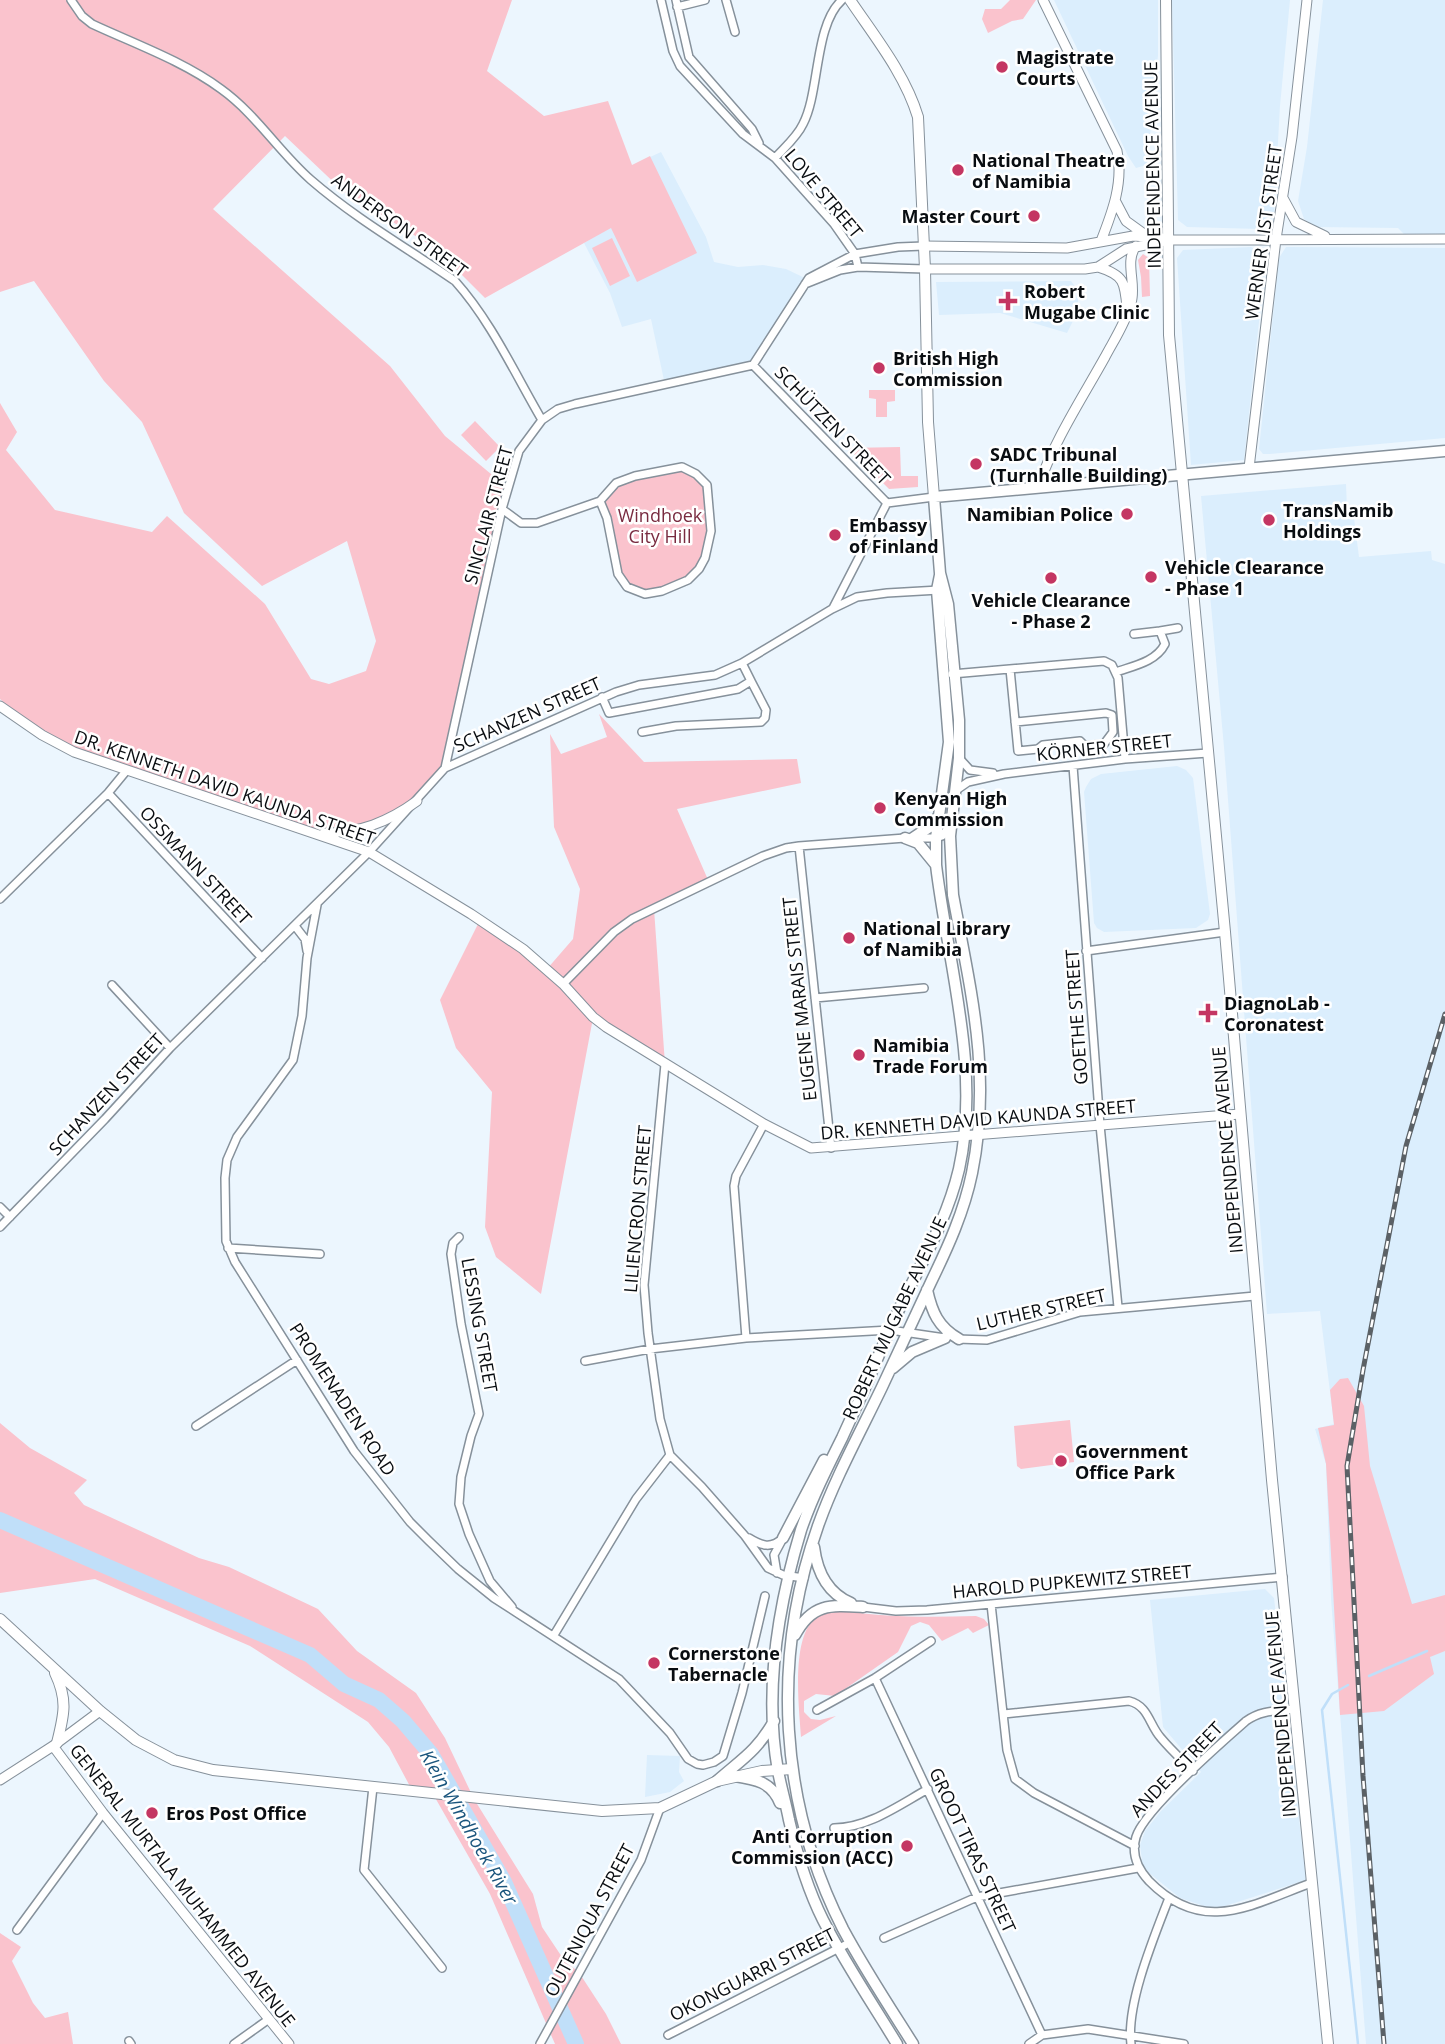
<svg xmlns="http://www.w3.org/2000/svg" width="1445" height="2044" font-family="'Open Sans',sans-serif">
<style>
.built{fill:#dbeefd}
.green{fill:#fac3cd}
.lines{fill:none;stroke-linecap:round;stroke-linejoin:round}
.stream{stroke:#c0dff9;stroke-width:2.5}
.river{stroke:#c0dff9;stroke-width:16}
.minor-casing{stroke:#86919b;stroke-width:10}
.tertiary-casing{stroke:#86919b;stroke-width:11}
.secondary-casing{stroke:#86919b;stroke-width:12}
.primary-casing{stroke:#86919b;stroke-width:13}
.minor{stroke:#fff;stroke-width:7}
.tertiary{stroke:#fff;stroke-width:9}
.secondary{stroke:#fff;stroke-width:10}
.primary{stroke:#fff;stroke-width:10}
.rail-casing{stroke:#5b6166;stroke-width:5}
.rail{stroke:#fff;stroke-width:2.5;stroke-dasharray:8;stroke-linecap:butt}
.poi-dot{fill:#c43662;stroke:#fff;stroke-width:2.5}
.labels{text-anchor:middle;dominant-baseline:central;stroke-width:5;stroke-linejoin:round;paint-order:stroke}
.poi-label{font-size:18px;font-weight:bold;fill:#090d11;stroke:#fff;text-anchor:start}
.street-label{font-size:18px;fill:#090d11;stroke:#fff}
.park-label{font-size:18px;fill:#792b40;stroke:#fff}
.water-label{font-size:19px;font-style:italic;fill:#1a557d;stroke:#fff}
</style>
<rect width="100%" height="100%" fill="#ecf6fe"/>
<!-- built -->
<path class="built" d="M1054,0H1158V55L1147,165L1136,168L1128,156Z
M1172,0H1290L1280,106L1274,214L1269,224L1260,229L1187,227L1178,220Z
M1323,0H1445V235H1405L1398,228L1316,227L1304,219L1298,201L1307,147Z
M661,152L706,237L714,262L738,267L763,265L786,269L807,279L753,365L665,385L651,319L622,327L610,293L584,243L611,227L633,165Z
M1251,247L1266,257L1244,460L1191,465L1177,258L1183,250Z
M1286,247L1445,248V438L1270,454H1263L1259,449L1279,258Z
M1071,281L1078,291V311L1067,333L1000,313L939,315L936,282Z
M1346,484L1347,509L1353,510L1359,557L1431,551L1432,560L1445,564V2044H1366L1331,1599L1326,1464L1315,1429L1334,1424L1320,1311L1267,1314L1224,747L1201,496Z
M1177,766L1186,770L1193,778L1210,914L1208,920L1196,928L1104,932L1097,928L1094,923L1084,792L1086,787L1091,779L1101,774Z
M1265,1589L1274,1598L1306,1880L1225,1906L1210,1908L1180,1898L1143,1868L1140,1845L1145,1831L1161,1811L1201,1772L1163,1727L1150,1600Z
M647,1755L680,1756L679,1772L684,1781L670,1792L645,1797Z"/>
<!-- green -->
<path class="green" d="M0,0H512L487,71L544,116L608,101L632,165L650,156L697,253L637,282L611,228L485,298L435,248L344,192L285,136L213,209L390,366L445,436L508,488L445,768L417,801L368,829L315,832L74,752L42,735L0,699V403L17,432L6,450L55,510L152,532L167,516L265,604L311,679L329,684L366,671L376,641L347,541L262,586L184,513L142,422L104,381L34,281L0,292Z
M1010,0H1036L1023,19L1012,21L988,33L982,19L985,9H1001Z
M612,238L630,276L610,286L592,248Z
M1143,254L1149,258L1150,296L1142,297L1141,277L1138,260Z
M869,390H895V401L887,402V417H876V399L869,398Z
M475,421L500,447L486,461L461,435Z
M900,447L901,476H918V487L889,489L848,448Z
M682,467L707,485L711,531L705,558L688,580L645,594L621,582L600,501L616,483Z
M599,714L644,762L797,759L801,783L677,809L709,882L654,909L665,1064L593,1018L541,1294L496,1257L485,1227L492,1092L456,1048L440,1000L480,920L547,969L573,939L580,889L554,827L550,734L561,754L607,737Z
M1348,1378L1364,1406L1370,1466L1412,1604L1445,1595V1651L1430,1657L1434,1674L1384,1711L1340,1715L1326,1464L1318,1428L1334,1425L1330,1390L1340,1379Z
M1070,1420L1074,1462L1021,1469L1017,1466L1014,1426Z
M0,1423L30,1448L87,1480L74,1493L84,1505L199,1558L229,1567L318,1609L357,1651L416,1693L445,1738L474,1799L533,1894L542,1927L566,1963L578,1971L606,2014L621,2044H555L490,1894L433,1794L413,1792L389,1747L368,1722L250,1646L95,1579L0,1593Z
M845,1611C889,1618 932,1617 976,1616L984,1619L989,1625L973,1633L968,1628L942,1641L929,1625L920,1622L911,1626L898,1652L835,1696L816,1694L804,1701V1712L811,1719L820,1720L836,1716L801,1737C799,1707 791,1641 814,1619C823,1611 834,1611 845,1611Z
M0,1933L21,1947L12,1961L33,2003L45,2018L68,2012L73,2044H0Z"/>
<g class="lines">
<!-- stream -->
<path class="stream" d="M1369,1676L1427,1651
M1348,1685L1332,1694L1322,1710L1358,2044"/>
<!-- river -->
<path class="river" d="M0,1520L310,1655L344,1684L379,1700L403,1721L431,1754L504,1882L576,2044"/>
<defs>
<path id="minor" d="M71,0L82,16L92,24C135,44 183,61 221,89C256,114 279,152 311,180C356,219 407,248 455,281C491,321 515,374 542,420
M661,0L673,51L680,66L743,134L775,158L834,224L855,254L858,267
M676,0L689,57L752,129L759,143
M726,0L735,32
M677,7L705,0
M775,158C784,148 797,137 803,124C820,92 814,25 842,0
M805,284L840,270L858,267L925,269
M753,365L887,503
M887,503L934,497
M502,509L521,523H537L600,501L616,483L635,476L682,467L696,474L707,485L711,531L705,558L699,569L688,580L662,591L645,594L627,587L618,574L607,518L600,501
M833,608L887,503
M1160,631L1178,628
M742,663L751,681
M1010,669L1018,751L1038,749L1043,745L1080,741L1085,746L1104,744L1113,732L1112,715L1106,713L1015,722
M1116,672C1133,666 1156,662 1165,644L1160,631L1134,634
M952,674L1104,661L1112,665L1118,678L1125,759
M602,697L609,713L738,689L751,681L766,710L765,718L761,722L676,726L642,732
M959,758L970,770L993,773
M1073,766L1100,1125L1118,1307
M445,768L502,509L519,451L542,420L558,409L575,404L753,365L809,278L855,254L898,247L924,246
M955,791L968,782L1004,774L1125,759L1208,753
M108,793L262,958
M799,846L831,1148
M0,899L108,793L127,770
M317,905L307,958L302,1016L293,1060L237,1137L227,1160L225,1178L226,1241L235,1262L354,1451L410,1522L429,1541L458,1569L494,1598L619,1679L670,1733L688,1759L697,1764L703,1765L714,1762L723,1756L742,1693L765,1596
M295,926L305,939L307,951
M1086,951L1225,932
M563,984L614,932L632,919L763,856L786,848L799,846L905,838H936L942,836L949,827
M112,985L170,1048
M815,998L924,988
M665,1064L644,1285L648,1333L660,1419L670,1455L702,1487L745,1536L768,1568L783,1575L804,1578
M0,1207L10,1217
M0,1227L105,1119L170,1048L369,852L445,768L616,692L639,685L715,675L742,663L832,609L857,597L887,593L939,590
M459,1237L453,1243L451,1254L461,1324L479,1414L471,1436L461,1477L459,1504L469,1534L490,1581L512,1607
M228,1248L320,1254
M746,1338L734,1186L736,1176L764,1124
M957,1339L987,1340L1080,1312L1255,1296
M585,1361L650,1349L746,1338L890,1330L945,1338
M196,1426L297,1360
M749,1538C762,1546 771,1549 783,1538
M777,1573L774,1555L781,1542
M991,1604L1007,1750L1015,1779L1034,1793L1135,1846
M863,1607L896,1611L927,1610L1283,1577
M554,1635L636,1499L670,1455
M875,1678L1042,2035
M1294,1709C1277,1711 1261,1710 1246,1721C1222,1742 1144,1810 1136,1837C1131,1854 1138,1869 1149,1881C1203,1936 1251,1905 1311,1883
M817,1710L875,1678L931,1641
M1004,1714L1129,1701C1149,1706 1149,1725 1161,1738C1171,1750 1182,1760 1193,1771
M373,1787L364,1870L442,1968
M834,1828C868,1828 899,1805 928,1789
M17,1930L103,1813
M884,1938L977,1897L1138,1868
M668,2035L851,1942
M129,2041L131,2044
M234,2044L269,2019
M540,2044L641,1860L660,1808
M1029,2044L1042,2035L1088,2029L1184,2044
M1131,2044C1126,2004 1154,1937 1169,1898"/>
<path id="tertiary" d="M1043,0L1117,151C1124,182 1112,213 1101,241
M1283,198L1296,222L1325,236
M1116,202L1126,221L1144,234
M924,246L1067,248L1133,236L1162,238
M1098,267C1124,275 1125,282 1127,308
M925,269H1085L1098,267L1126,249L1169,240L1445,239
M1249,468L1276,239L1292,137L1307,0
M1038,487C1054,441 1081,400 1105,357C1114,340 1126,322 1131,303C1137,284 1124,262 1136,246
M0,706L42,735L74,752L369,852L471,914L523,949L563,984L593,1017L606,1027L764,1124L811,1148L1240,1114
M324,833C360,833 388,822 417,801
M53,1746L103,1813L289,2044
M0,1780L53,1746L100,1711"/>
<path id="secondary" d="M850,0C875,37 905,74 918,117L925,269L928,422L934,497
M1166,0L1169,335L1225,932L1272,1480L1328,2044
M0,1619L100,1711L136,1740L174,1760L213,1770L602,1811L660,1808L717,1781L762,1771L792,1769
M55,1673C68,1700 64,1715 57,1743"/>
<path id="primary" d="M905,838L918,843L936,865
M913,838L931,826L937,818
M927,1290C932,1312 938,1327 959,1339
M893,1368L912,1352L945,1338
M783,1538L824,1460
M814,1547C817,1571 827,1593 851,1603
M795,1635C812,1603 831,1605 863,1607
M735,1776C755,1779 772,1782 780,1803
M717,1781C742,1759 757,1751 774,1721
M897,2044C872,2003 845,1963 823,1920C807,1888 797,1854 789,1820C786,1804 781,1787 778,1771C764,1692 778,1606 801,1530C812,1498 827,1468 842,1438C858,1404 873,1370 887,1336C911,1279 945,1229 959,1169C981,1069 948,965 936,865V838L949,742L937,590L940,575
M913,2044C889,2006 864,1968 843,1929C779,1803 771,1659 818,1526C835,1478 860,1433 882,1387C898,1352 915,1317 931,1282C948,1247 964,1212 972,1173C992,1074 971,993 953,895L950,836L959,758V720L948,604L940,573L934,497L1445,451"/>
</defs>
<!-- minor casing -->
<use href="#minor" class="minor-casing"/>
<!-- tertiary casing -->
<use href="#tertiary" class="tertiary-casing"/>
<!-- secondary casing -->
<use href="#secondary" class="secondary-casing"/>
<!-- primary casing -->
<use href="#primary" class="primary-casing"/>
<!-- minor -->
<use href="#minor" class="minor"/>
<!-- tertiary -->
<use href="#tertiary" class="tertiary"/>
<!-- secondary -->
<use href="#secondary" class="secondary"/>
<!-- primary -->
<use href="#primary" class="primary"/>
<defs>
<path id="rail" d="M1384,2044L1363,1776L1347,1466L1363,1370L1406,1146L1445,1014"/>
</defs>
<!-- rail casing -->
<use href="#rail" class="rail-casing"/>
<!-- rail -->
<use href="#rail" class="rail"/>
</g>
<!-- markers -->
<g class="poi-dot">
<circle cx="1002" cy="67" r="7"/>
<circle cx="958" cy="170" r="7"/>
<circle cx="1034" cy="216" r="7"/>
<path d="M1004.5 290.5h7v7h7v7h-7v7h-7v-7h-7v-7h7z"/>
<circle cx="879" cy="368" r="7"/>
<circle cx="976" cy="464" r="7"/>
<circle cx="1127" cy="514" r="7"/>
<circle cx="1269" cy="520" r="7"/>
<circle cx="835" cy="535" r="7"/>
<circle cx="1151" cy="577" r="7"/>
<circle cx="1051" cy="578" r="7"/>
<circle cx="880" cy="808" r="7"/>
<circle cx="849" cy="938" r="7"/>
<path d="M1204.5 1002.5h7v7h7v7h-7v7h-7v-7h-7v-7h7z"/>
<circle cx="859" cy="1055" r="7"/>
<circle cx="1061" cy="1461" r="7"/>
<circle cx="654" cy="1663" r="7"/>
<circle cx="152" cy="1813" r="7"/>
<circle cx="907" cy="1846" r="7"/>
</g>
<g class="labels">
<!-- poi labels -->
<g class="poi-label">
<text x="1016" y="57">Magistrate<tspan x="1016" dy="21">Courts</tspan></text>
<text x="972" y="160">National Theatre<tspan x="972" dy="21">of Namibia</tspan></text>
<text x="1020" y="216" text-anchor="end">Master Court</text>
<text x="1024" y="291">Robert<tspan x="1024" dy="21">Mugabe Clinic</tspan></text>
<text x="893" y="358">British High<tspan x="893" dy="21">Commission</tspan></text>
<text x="990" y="454">SADC Tribunal<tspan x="990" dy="21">(Turnhalle Building)</tspan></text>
<text x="1283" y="510">TransNamib<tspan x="1283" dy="21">Holdings</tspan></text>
<text x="1113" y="514" text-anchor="end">Namibian Police</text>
<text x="849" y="525">Embassy<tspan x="849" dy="21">of Finland</tspan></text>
<text x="1165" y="567">Vehicle Clearance<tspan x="1165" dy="21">- Phase 1</tspan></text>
<text x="1051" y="600" text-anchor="middle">Vehicle Clearance<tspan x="1051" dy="21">- Phase 2</tspan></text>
<text x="894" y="798">Kenyan High<tspan x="894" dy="21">Commission</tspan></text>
<text x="863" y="928">National Library<tspan x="863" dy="21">of Namibia</tspan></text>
<text x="1224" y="1003">DiagnoLab -<tspan x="1224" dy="21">Coronatest</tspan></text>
<text x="873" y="1045">Namibia<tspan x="873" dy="21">Trade Forum</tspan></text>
<text x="1075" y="1451">Government<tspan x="1075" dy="21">Office Park</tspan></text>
<text x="668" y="1653">Cornerstone<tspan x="668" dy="21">Tabernacle</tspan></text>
<text x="166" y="1813">Eros Post Office</text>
<text x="893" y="1836" text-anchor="end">Anti Corruption<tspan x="893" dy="21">Commission (ACC)</tspan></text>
</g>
<!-- street labels -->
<g class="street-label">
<text transform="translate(1152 165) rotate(-91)">INDEPENDENCE AVENUE</text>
<text transform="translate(824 193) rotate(50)">LOVE STREET</text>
<text transform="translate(400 225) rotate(36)">ANDERSON STREET</text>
<text transform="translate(1263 232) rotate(-82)">WERNER LIST STREET</text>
<text transform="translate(833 425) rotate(46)">SCHÜTZEN STREET</text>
<text transform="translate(488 515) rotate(-75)">SINCLAIR STREET</text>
<text transform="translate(527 714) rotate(-24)">SCHANZEN STREET</text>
<text transform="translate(1104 747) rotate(-6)">KÖRNER STREET</text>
<text transform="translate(225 787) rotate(19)">DR. KENNETH DAVID KAUNDA STREET</text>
<text transform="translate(196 865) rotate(47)">OSSMANN STREET</text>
<text transform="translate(799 999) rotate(-96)">EUGENE MARAIS STREET</text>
<text transform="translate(1076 1017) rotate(-94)">GOETHE STREET</text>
<text transform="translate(106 1094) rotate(-47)">SCHANZEN STREET</text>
<text transform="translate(978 1119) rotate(-5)">DR. KENNETH DAVID KAUNDA STREET</text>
<text transform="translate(1227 1150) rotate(-95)">INDEPENDENCE AVENUE</text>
<text transform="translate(637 1209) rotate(-85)">LILIENCRON STREET</text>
<text transform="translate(1041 1309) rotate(-13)">LUTHER STREET</text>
<text transform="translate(894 1318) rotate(-65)">ROBERT MUGABE AVENUE</text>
<text transform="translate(480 1325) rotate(80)">LESSING STREET</text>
<text transform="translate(343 1399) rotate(57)">PROMENADEN ROAD</text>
<text transform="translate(1072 1581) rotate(-5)">HAROLD PUPKEWITZ STREET</text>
<text transform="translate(1280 1714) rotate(-95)">INDEPENDENCE AVENUE</text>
<text transform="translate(1176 1769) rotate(-46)">ANDES STREET</text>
<text transform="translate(973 1850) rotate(65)">GROOT TIRAS STREET</text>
<text transform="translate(183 1885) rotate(52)">GENERAL MURTALA MUHAMMED AVENUE</text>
<text transform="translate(589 1920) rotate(-62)">OUTENIQUA STREET</text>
<text transform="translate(752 1974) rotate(-27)">OKONGUARRI STREET</text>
</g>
<!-- park labels -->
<g class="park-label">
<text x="660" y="515">Windhoek<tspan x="660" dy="21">City Hill</tspan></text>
</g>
<!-- water labels -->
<g class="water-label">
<text transform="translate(469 1827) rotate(60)">Klein Windhoek River</text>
</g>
</g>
</svg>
